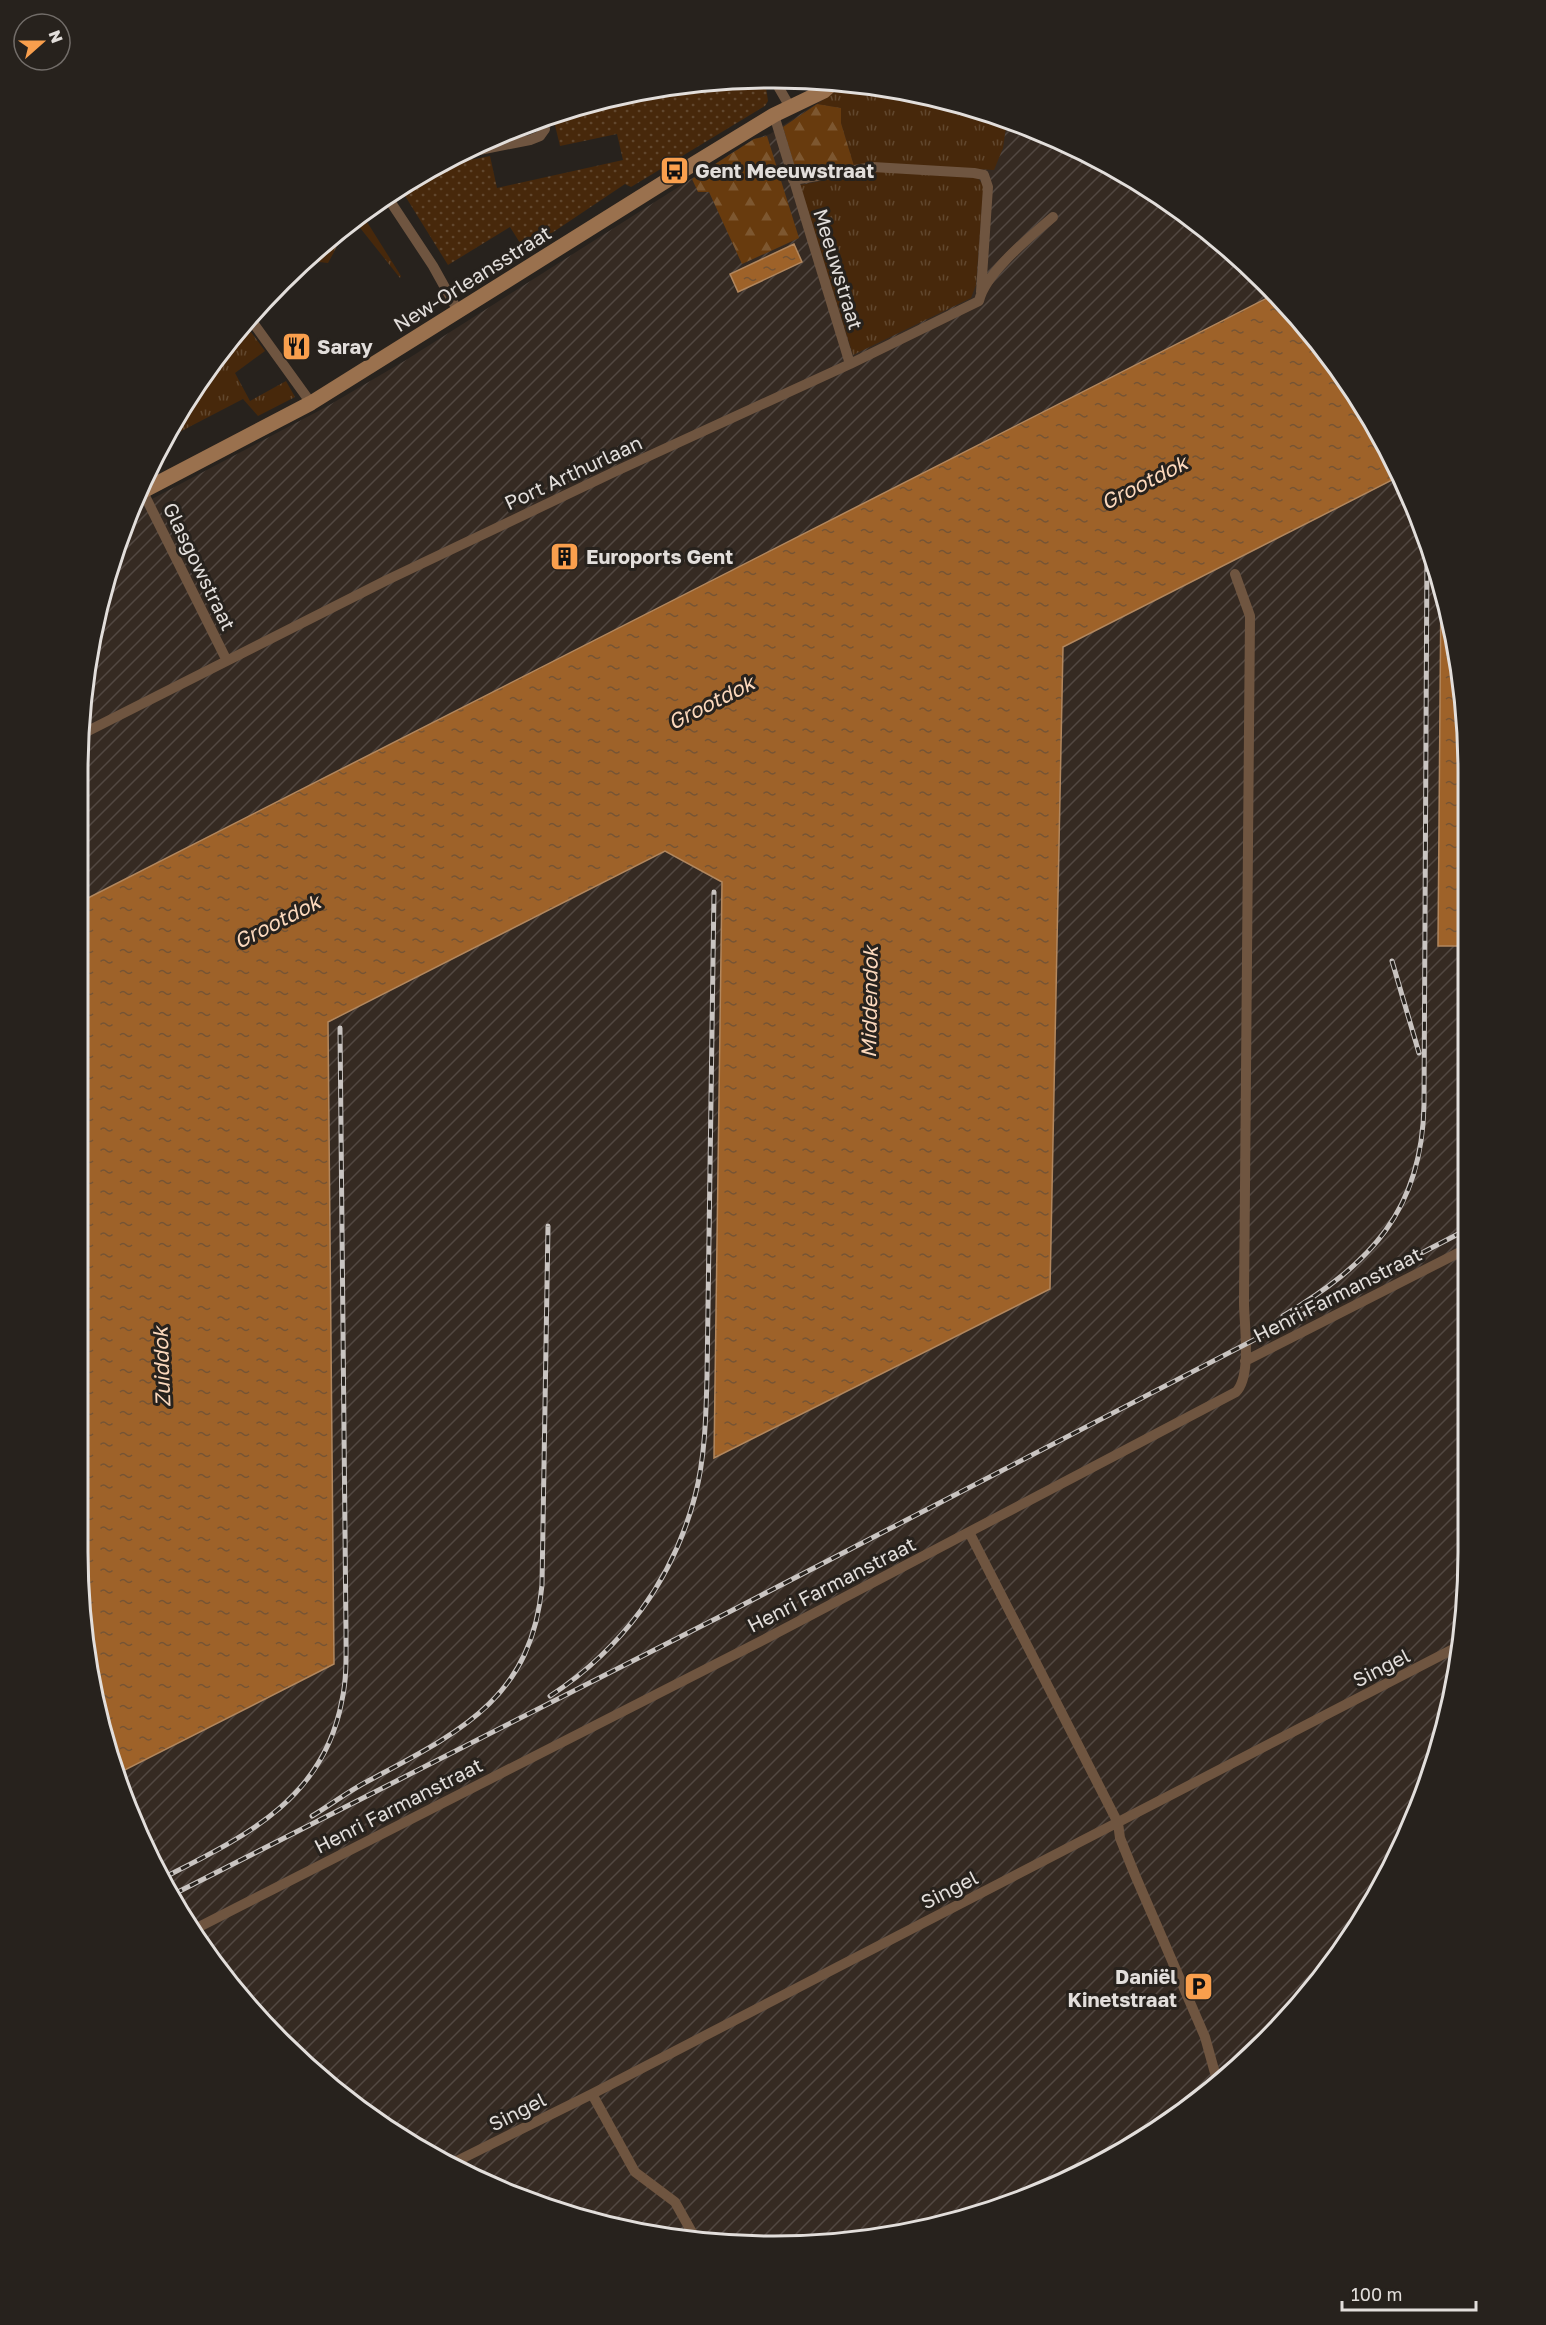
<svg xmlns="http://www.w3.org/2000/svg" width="1546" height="2325" font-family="'Golos Text',sans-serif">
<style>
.industrial{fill:url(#industrial-furrows)}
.grass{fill:url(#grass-tufts)}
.forest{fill:url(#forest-firs)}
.park{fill:url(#park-dots)}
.water{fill:url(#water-ripples);stroke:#b2875e;stroke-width:1.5}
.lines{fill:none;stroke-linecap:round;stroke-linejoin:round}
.stream{stroke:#b2875e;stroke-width:3}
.minor{stroke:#6f5540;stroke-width:10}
.secondary{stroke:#9a714e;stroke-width:15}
.rail-casing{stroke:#c9c4c1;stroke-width:5}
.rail{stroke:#27221d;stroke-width:3;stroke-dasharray:9;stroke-linecap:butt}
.labels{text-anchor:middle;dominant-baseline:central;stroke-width:6;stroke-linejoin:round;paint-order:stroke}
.poi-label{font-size:20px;font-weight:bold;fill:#e2dedb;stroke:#27221d;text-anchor:start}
.street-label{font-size:20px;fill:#e2dedb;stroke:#27221d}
.water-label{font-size:21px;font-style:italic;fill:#fbd8bc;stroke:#27221d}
.rim{fill:none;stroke:#e2dedb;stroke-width:3}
</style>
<defs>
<pattern id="industrial-furrows" width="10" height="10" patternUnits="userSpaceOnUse" patternTransform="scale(1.5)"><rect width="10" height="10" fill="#352a22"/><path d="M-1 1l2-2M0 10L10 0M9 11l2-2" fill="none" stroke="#524842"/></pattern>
<pattern id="grass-tufts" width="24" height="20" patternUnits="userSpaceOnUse" patternTransform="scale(1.5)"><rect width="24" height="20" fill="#47280b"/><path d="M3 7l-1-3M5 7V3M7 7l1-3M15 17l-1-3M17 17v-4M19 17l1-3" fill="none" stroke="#61472e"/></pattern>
<pattern id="forest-firs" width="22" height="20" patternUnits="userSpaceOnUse" patternTransform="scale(1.5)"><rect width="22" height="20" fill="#683b0e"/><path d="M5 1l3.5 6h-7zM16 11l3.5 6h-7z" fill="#7d5730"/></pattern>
<pattern id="park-dots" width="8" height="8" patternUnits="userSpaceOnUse" patternTransform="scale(1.5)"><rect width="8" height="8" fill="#47280b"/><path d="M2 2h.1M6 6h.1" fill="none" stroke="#61472e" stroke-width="1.8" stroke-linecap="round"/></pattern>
<pattern id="water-ripples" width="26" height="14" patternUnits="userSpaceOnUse" patternTransform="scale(1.5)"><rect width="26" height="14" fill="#9e6229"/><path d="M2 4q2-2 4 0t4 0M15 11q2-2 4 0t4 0" fill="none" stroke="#765434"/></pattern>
</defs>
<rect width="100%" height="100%" fill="#27221d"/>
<!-- industrial -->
<path class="industrial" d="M848,83L864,84L997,115L1121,171L1231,251L1273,295L84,900V682L102,593L133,509L326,407L406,360L754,139L770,134Z
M1399,476L1441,585L1438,946H1465L1462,1643L1431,1775L1396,1859L1295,2011L1231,2075L1121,2154L953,2223L819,2245H727L593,2223L507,2194L350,2103L251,2011L195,1938L115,1775L334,1664L327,1022L665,851L722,882L714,1458L1050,1289L1063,647Z"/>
<!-- grass -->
<path class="grass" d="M848,83L864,84L997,115L1007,120L1003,148L994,170L872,164L854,166L841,123V108L817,104Z
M876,171L978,178L983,185V193L976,285L971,298L853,355L800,185Z
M362,214L401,276L400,278L357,224L355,229L341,239L328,263L319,262L314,255L350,221Z
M251,332L265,351L235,373L250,401L286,381L295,397L258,416L243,399L168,438L228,348Z"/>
<!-- forest -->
<path class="forest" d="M817,104L841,108V123L854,166L797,175L783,127Z
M767,136L799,238L742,264L709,192H698L692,179L754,139Z"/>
<!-- park -->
<path class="park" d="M728,79L765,81L768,101L765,106L631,187L625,184L525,251L510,227L448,265L402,191L403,189L439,166L490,156L497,188L623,160L617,134L560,146L553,117L689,86Z"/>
<!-- water -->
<path class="water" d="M794,244L802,262L738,292L730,274Z
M1273,295L1325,350L1396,466L1400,476L1063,647L1050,1289L714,1458L722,882L665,851L328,1022L334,1664L115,1775L84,1643V900Z
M1441,585L1467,728L1465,946H1438Z"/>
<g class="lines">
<!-- stream -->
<path class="stream" d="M323,247L330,244"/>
<!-- minor -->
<path class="minor" d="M775,81L790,107
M774,115L850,364
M459,154L530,140L540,136L545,129L543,121
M793,180L873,167L974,173L984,175L988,187L981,292
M388,198L433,266L458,311
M249,317L311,403
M141,488L226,659
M84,733L387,580L614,472L850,364L979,301C985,273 1031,236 1053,217
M1245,1361L1464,1250
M969,1532L1118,1823L1120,1838L1135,1875L1205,2037L1218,2084
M191,1931L767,1638L1236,1392C1252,1376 1244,1325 1244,1302L1250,616L1235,574
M592,2094L635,2172L675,2202L694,2236V2240
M453,2163L592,2094L1461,1645"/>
<!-- secondary -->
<path class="secondary" d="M139,493L311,403L682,171L774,115L824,91L833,83"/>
<defs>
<path id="rail" d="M1392,961L1419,1053
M1283,1316C1370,1264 1422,1211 1424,1105L1427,548
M550,1696C622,1649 673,1580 695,1496C705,1458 706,1416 707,1377L714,892
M312,1816C332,1804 350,1790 370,1780C460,1732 532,1698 542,1585L548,1226
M165,1877C246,1836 324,1799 342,1700C347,1678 346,1655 346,1632L340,1028
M174,1894L729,1612L1464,1231"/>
</defs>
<!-- rail casing -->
<use href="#rail" class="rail-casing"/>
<!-- rail -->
<use href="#rail" class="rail"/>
</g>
<!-- icons -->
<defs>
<symbol id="bus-square" viewBox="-11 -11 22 22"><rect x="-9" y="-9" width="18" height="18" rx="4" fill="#f99f4d" stroke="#27221d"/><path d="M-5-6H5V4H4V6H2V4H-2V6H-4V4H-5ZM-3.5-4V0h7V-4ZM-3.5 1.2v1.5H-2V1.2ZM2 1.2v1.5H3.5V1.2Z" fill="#111"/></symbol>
<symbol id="restaurant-square" viewBox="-11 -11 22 22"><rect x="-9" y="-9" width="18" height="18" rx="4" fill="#f99f4d" stroke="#27221d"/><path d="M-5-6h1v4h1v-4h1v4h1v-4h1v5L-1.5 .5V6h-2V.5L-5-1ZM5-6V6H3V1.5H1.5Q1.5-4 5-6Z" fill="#111"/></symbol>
<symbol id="building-square" viewBox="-11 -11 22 22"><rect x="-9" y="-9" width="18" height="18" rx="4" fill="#f99f4d" stroke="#27221d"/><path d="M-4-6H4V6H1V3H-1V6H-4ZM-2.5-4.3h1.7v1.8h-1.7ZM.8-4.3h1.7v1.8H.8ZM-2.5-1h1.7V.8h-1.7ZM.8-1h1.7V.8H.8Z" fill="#111"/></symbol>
<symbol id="parking-square" viewBox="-11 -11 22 22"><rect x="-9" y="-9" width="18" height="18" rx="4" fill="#f99f4d" stroke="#27221d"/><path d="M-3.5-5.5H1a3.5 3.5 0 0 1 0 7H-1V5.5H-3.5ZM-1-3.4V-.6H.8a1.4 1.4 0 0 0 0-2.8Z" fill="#111"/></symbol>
</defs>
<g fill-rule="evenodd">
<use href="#bus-square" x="658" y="154" width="33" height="33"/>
<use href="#restaurant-square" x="280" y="330" width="33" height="33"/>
<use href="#building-square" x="548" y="540" width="33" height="33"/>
<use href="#parking-square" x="1182" y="1970" width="33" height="33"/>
</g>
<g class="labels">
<!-- poi labels -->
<g class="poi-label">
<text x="695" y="170">Gent Meeuwstraat</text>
<text x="317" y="346">Saray</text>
<text x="586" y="556">Euroports Gent</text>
<text x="1177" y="1976" text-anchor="end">Daniël<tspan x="1177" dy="23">Kinetstraat</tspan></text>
</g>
<!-- street labels -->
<g class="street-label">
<text transform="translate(839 269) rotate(73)">Meeuwstraat</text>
<text transform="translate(472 278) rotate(-32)">New-Orleansstraat</text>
<text transform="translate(573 472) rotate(-25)">Port Arthurlaan</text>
<text transform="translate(200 566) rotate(64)">Glasgowstraat</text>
<text transform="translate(1337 1294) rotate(-27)">Henri Farmanstraat</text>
<text transform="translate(831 1584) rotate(-27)">Henri Farmanstraat</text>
<text transform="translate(1381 1667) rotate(-27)">Singel</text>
<text transform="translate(398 1805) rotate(-27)">Henri Farmanstraat</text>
<text transform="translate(949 1889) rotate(-27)">Singel</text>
<text transform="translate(517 2111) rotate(-27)">Singel</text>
</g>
<!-- water labels -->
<g class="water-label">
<text transform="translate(1144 482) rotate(-27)">Grootdok</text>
<text transform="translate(711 702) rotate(-27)">Grootdok</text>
<text transform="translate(277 921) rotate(-27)">Grootdok</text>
<text transform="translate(869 1002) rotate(-89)">Middendok</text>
<text transform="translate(161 1367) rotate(-92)">Zuiddok</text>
</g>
</g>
<!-- crop -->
<path d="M0 0H1546V2325H0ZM772 88H774A684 684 0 0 1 1458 772V1552A684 684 0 0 1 774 2236H772A684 684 0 0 1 88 1552V772A684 684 0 0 1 772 88Z" fill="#27221d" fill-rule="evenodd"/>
<path class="rim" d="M772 88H774A684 684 0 0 1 1458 772V1552A684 684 0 0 1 774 2236H772A684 684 0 0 1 88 1552V772A684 684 0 0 1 772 88Z"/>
<!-- north arrow -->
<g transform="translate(42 42) rotate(69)"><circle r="28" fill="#27221d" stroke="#726d69" stroke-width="1.5"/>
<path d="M0-4.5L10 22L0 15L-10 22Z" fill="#f99f4d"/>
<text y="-9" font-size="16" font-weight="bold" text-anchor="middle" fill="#e2dedb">N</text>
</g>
<!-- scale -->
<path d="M1342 2301v9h134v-9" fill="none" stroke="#e2dedb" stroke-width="3"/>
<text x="1351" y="2301" font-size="18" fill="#e2dedb" stroke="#27221d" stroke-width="4.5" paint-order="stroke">100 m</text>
</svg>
